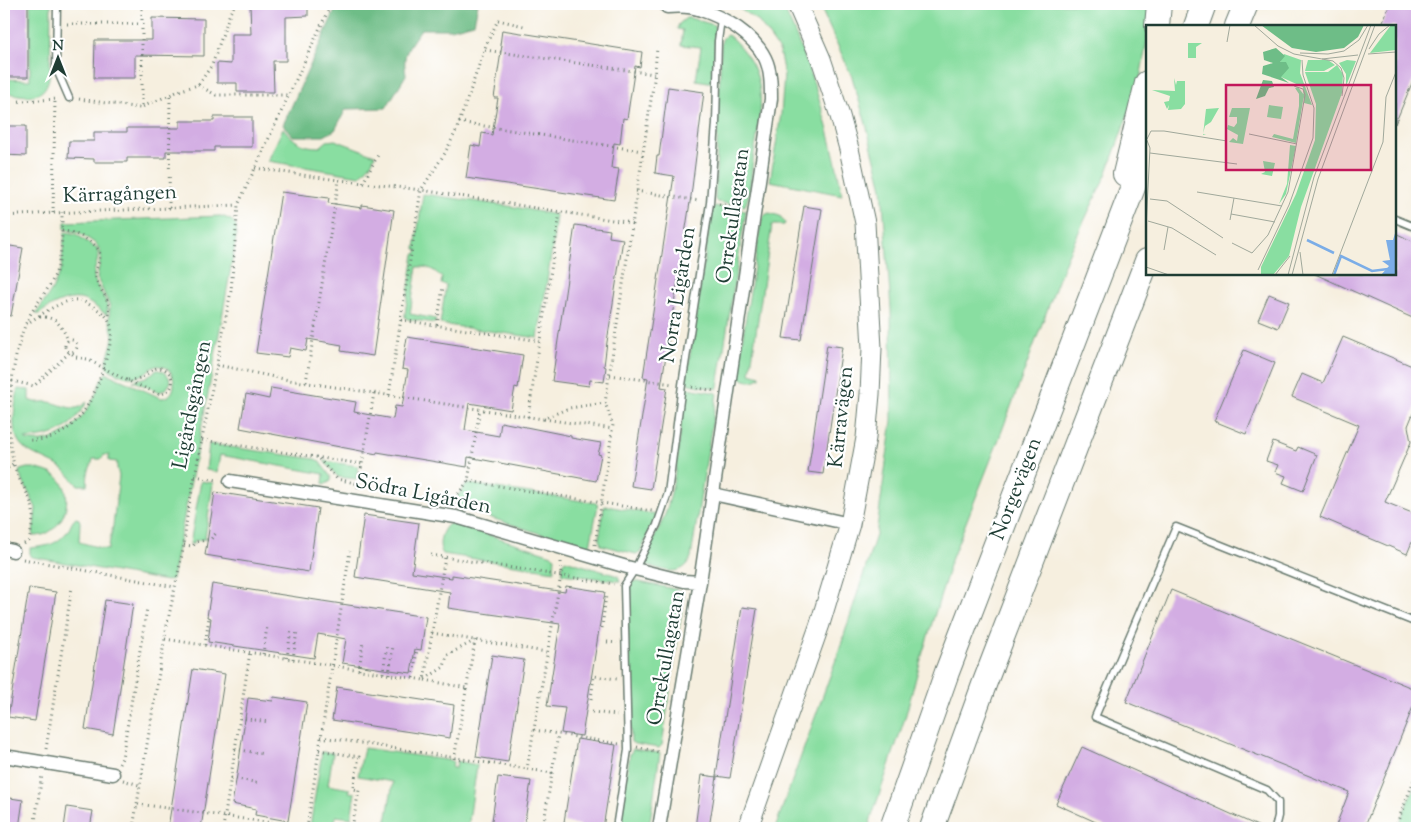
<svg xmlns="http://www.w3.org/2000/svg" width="1421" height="832" font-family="'Sorts Mill Goudy',serif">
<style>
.green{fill:#89dea1;stroke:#548e6a}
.forest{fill:#6ebd87;stroke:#467d5e}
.building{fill:#d3ade3}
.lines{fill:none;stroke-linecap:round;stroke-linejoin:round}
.lane-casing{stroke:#6a7b70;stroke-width:9}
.street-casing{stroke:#6a7b70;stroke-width:15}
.secondary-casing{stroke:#6a7b70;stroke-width:21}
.highway-casing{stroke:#6a7b70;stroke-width:26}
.path{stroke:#6a7b70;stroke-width:3;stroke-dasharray:1 4;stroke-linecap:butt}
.lane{stroke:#fff;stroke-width:6}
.street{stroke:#fff;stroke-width:12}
.secondary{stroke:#fff;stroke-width:19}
.highway{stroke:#fff;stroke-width:24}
.labels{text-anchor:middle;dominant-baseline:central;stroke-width:4.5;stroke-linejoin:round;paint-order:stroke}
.street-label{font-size:21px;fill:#1f3d34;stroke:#fff}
.inset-river{fill:none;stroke:#7bade7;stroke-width:2.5}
.inset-road{fill:none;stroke:#a0a89b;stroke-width:1}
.view{fill:#c2185b;fill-opacity:0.15;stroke:#c2185b;stroke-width:2.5}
.inset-edge{fill:none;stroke:#1f3d34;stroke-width:2.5}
</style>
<rect width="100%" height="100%" fill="#fff"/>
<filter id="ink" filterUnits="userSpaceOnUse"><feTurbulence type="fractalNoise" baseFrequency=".02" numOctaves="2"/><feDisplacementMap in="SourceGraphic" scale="10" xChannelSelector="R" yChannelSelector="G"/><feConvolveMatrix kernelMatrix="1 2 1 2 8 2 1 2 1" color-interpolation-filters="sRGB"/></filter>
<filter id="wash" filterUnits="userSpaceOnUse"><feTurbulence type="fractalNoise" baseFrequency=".0096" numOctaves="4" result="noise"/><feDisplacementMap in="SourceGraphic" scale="20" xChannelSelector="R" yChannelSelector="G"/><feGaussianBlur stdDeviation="1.12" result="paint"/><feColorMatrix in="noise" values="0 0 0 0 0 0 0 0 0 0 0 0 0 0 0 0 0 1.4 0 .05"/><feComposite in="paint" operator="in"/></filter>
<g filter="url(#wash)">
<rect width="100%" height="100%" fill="#f6efdf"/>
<!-- green -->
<path class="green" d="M30,4H51L50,72C47,102 26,97 4,92V79L30,80Z
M725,4H782C810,64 831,129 842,195L770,181L781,114L784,75L779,50L759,22L740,9Z
M819,4H1153L1147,26V41L1139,84L1106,175L1067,257L997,444L948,568V572L923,652L905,718L868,828H775L839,651L876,535L892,420L891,309L882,188L866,124L852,77Z
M686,18H690L714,25L715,29L714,83L696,80L701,47L681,45L683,30L677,29L679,24Z
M728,35C734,40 739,45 744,52C770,83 759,124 753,160C751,174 751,193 745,206L717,202L715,200V197L721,46C721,42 722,36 728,35Z
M283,128C295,142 301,147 320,147L327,141L335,140L375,155L371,164L360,176L268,161Z
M423,194L515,207L556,215L553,243L538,338L440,324L446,285L441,284L442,278C435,270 428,266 417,267L410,314L436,319L435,323L407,319L405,317V314L414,254H416L418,250L415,249Z
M715,206L746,211L718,386L717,389L689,384L686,381L712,209Z
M769,213L780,216L785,223L784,225H772L750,373L760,376V378C752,383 742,382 737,373L761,223L763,216Z
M221,216C236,221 238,224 236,239L212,373L172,579L167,581L32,557L30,556V548C47,546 55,546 67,532C71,527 71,522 76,518L79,519L80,522L79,542L108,550L113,526L119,476L117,468V462L109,461V455H104L101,459H93C92,465 89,468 88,474C87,478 88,481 87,485H78C72,480 68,473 62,468C51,461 38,457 27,450C7,437 15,408 18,389L29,390V400C37,404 41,401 49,402C58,403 67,409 77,408C81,407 84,404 87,402C70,431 57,436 25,439L26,440C58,447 80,424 94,398C98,390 100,379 106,373L161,398C180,398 177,367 160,366C155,365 150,369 146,372C133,382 120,376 107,368L106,363L112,343L113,335L109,318L110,306L97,278L101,256L100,250L96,244L80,233L65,229V222Z
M65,232L76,234L97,249C101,259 93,267 94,277C97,292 110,298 107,315C99,310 90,301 80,299C66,297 49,306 39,314H36L52,290L61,270Z
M157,370C165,370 169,376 171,382L167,388L160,392L133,381L146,377Z
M688,388L717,393L691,557C684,579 659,570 644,563L643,561C650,544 660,529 666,512C678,473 680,429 685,389Z
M209,444L315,459L319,461L331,477V481L324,485L323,484L324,474L220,455L217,472L206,470Z
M324,461L358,466L356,479L338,477Z
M34,468C41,470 50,472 56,476C79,494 62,538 33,536V535L36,508L19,473L20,470L27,468Z
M201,481L213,483L205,539L194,541V544H190Z
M471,484L596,503L598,505L590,546L587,548L582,547L454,506L458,495L466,485Z
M606,506L653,514L657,516L640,553L636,554L601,545L599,539L604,507Z
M449,524H455L552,555L555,557L554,571L443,554C437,546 441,530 449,524Z
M565,560L618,576L620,581L562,574L563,564Z
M634,581L675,589L683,593L684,596L662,745L659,748L635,744L631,742L627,590L629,584Z
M364,748L453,761L452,768H456L457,761L477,765L468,828H385L393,782L358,776Z
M633,749L660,753L649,828H618L630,754Z
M322,752L333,753L328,785L350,789L349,792L355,793L351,818L336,816L334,828L310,827Z
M1417,780V826L1416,828H1397Z"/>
<!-- forest -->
<path class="forest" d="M338,4H478L474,23L451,29H421C408,48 402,52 406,75L386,108L346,109L335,130L324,136H293L283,125Z"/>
<g id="blocks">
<!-- building -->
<path class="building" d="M4,4H28V77H4Z
M250,4H308V16L286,17V61H273L274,92H237V83H217V63L231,64V34H251Z
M1390,4H1417V71L1395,124V26H1381Z
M152,18L204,19V56L135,55V78H94L95,40H152Z
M502,30L642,52L640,67L635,66L627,119L623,118L620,144L614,143L611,168L619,169L614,200L466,178L471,145L480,147L482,133L492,135L498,98H494L502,45H500Z
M668,87L704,92L691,196L661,387L667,388L651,489L631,486L648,378L643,377L674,176L655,173L657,156H659Z
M214,117H252V147H214V151H166V158H127V162H94V159L68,158L69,141H94V132H127V128H180V121H214Z
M4,126H26V156L4,155Z
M281,192L329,198L328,203L362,208V205L394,210L373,356L341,351L342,345L308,339L306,351L290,348L288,357L256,353Z
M804,206L822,209L801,340L783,338Z
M575,225L610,230L609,237L623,239L607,342L604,366L606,367L604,382L590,380L589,386L552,381Z
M1395,233L1417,243V320L1315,274H1395Z
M4,245L23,248L11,316L4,315Z
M1269,294L1289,302L1278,328L1258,320Z
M407,337L523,355L518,388L515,387L511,410L469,403L465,430L499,436L501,422L571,436V438L601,443L598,454L601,455L596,481L468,457L467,467L377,452V454L240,428L246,394L269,399L271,388L356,402L354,412L393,419L395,406L402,407L408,370L402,369Z
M1343,337L1417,368V404L1408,426L1411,442L1385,502L1417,515V530L1407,554L1320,517L1359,425L1292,397L1302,374L1323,383Z
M827,345L842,347L823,474L808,472Z
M1244,350L1275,363L1246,434L1214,421Z
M1273,442L1296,451L1298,447L1317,455L1303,491L1283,483L1286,476L1275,472L1278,465L1266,461Z
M215,492L318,508L309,572L205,555Z
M364,515L419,523L412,572L452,578V575L565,592L566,586L605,592L582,736L561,733L565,708L547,706L560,624L448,608L450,592L355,577Z
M212,584L426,617L421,650L415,649L411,673L342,663L346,639L318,634L314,658L208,642L211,618L207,617Z
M29,588L56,592L35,721L8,717Z
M1171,590L1417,690V697L1364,828H1335L1349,792L1126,702Z
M105,600L133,604L113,734L85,729Z
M742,607L757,609L730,778L716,776Z
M492,655L524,660L508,762L476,757Z
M193,669L225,674L201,828H168Z
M337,687L454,705L450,738L332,720Z
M274,697L307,702L288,821L255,815L256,809L232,804L237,775L248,698L273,701Z
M577,739L616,745L603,828H580V825L564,822Z
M1082,747L1262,828H1109L1056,804Z
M702,775L717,777L709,828H695Z
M498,777L531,781L524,828H491Z
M4,797L23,800L19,828H4Z
M67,807L93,811L90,828H64Z"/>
</g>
</g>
<g filter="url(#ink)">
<use href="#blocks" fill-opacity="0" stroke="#6a7b70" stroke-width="1"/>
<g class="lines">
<defs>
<path id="lane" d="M57,4L56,68L69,98
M1395,219L1417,228
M616,828L628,750L624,586L635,569L657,525L668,493L682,385L710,203L716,123L718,41L721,19
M1275,828L1278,816V802L1267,790L1095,717L1176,527L1417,623"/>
<path id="street" d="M230,481L456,517L627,567L684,581L700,582
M713,494L850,524
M4,549L13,551
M4,756L113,774
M659,828L700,582L771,99C771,86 771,70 765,58C753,34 725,18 701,10C691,6 678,6 667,7"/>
<path id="secondary" d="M748,828L820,624L850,524L866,438L870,394L872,348L865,223L849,149L840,116L821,59L797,4"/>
<path id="highway" d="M1157,26L1159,4
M1196,26L1204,4
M1237,26L1246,4
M1125,174L1147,83
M892,828L947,672L1147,151
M932,828L985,682L1147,261"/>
</defs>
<!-- lane casing -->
<use href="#lane" class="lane-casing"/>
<!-- street casing -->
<use href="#street" class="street-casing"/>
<!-- secondary casing -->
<use href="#secondary" class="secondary-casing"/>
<!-- highway casing -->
<use href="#highway" class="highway-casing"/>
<!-- path -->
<path class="path" d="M142,4V107
M67,24H141
M485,50L654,74
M198,85L216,95H289
M79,99L140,108L181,90L198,85L212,65L230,13L235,4
M4,102L58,99
M7,102L8,126
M459,122L642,151
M255,168L323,178L421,190L445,153L457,129L486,45L498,20L524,26
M363,183L378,155
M636,191L700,201
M719,204L742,208
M169,208L170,95
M53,213L55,99
M4,216L53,213L238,205
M62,231C73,231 99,242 100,255C100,263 94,270 96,278C98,289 108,296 109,307C110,311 109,315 108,319
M40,317C56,316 63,327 68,341
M401,320L540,341
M26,324C41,315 56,303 74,300C81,299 86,303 92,306C98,310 106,314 109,321C115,333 109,347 106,359C95,398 76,443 28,440
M437,325L443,287
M65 346a6 6 0 1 1 12 0a6 6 0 1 1-12 0Z
M217,365L289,380L543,419L569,408L605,403L654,80L657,48
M610,375L673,384
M12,381L34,386L70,352L76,357L87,359L124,379L159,394C178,393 175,370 160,368C153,367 148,374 142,377C138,379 132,380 127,380
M306,382L339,180
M692,387L715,391
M389,395L421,190L632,223
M528,417L560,212
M544,419L613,429
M202,440L362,464
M319,459L337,479L359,484
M4,471L14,463
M195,476L217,480
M468,481L652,511
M358,488L374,393
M452,502L468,481L480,409
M24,544L29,541C31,532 34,520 33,511C31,495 18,481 14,465C7,438 9,409 12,381C15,358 19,336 30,315C39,299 51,288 57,269C63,251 62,231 62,212
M184,545L193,546L196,542L211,539L217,532
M595,545L613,425L605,403
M431,555L614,584
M23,559L175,587
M602,628L606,595
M432,633L546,652
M165,639L424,680L445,557
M607,642L617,643
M205,645L209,618
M263,654L267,627
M287,658L291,630
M293,659L297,631
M359,670L363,642
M383,673L387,645
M389,674L393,646
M413,678L417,649
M425,679L444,667L447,655L474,641
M425,680L467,688
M591,699L594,676L617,679
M592,712L617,715
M240,718L269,722
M534,730L619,744
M321,737L527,769
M637,747L658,752
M46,749L72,587
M235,749L264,754
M319,750L359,757L353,789L359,790L352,828
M454,759L475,640
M119,764L122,758L147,608
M552,773L558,734
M231,778L260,783
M123,780L139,785
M138,804L308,828
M34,828L42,775
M133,828L167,625L184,545L187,516L231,291L238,205L331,4
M223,828L250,652
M307,828L350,551
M543,828L552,773L527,769L561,575V562
M1395,828L1417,773"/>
<!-- lane -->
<use href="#lane" class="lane"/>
<!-- street -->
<use href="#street" class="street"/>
<!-- secondary -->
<use href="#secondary" class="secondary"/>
<!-- highway -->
<use href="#highway" class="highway"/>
</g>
</g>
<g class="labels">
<!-- street labels -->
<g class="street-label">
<text transform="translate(120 195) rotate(-2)">Kärragången</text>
<text transform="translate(734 216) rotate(-82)">Orrekullagatan</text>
<text transform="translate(679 295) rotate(-81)">Norra Ligården</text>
<text transform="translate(193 405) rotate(-79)">Ligårdsgången</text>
<text transform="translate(842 417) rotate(-84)">Kärravägen</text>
<text transform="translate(1017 489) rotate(-69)">Norgevägen</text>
<text transform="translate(423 495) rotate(11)">Södra Ligården</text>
<text transform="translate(667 658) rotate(-80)">Orrekullagatan</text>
</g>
</g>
<!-- overview -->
<g transform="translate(1146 25)">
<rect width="250" height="250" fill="#f6efdf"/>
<path d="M245,0H250V25L224,28ZM42,18H56L50,22V33H42ZM138,29L155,35L154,48L166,80L158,78L157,62L135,52L134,37ZM162,35H182L189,40L178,46H159ZM201,35L210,36L200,61V49L193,38ZM191,40L197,49L196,68L155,182L143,231L127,250H115V242L150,169L169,115L170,79L159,47H182ZM28,53L30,60L31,56H39V79L35,84L22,85L23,80L21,84L18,77L23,76L24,71L6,65L29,66ZM152,62L158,70L150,118L126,112L128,109L147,114L153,81V69L149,63ZM123,80L137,82L135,94L121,92ZM73,83L65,97L59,101L57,109L60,110H57L60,84ZM86,83H104L97,119L83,117L87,113L91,116L92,110L81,104L82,100L88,102L91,98V92H83ZM144,120L150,121L140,169L133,179L141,159ZM117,136L129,138L126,151L115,149L119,147Z" fill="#89dea1"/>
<path d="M115,0H218L212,12L198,23L170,27L146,23ZM130,23L139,31L134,37H140L143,43L135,52L143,58L116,49L117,41L127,38L118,35L117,27ZM117,55L126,56L128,62L123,63L119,71L110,74Z" fill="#6ebd87"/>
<path d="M250,205V250H235L243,241L236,236L244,235L240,215H247Z" fill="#7bade7"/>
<path class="inset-river" d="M161,215L188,228M188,250L195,231L226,246L242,244"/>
<path class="inset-road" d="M108,0L132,21L148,29L176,34L212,30M81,17L84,0M223,24L233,9L244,0M154,28L182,29L198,26L213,15L222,0M222,29L250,27M176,34L187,36L195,43L198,53L196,71M103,109L151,119M0,113L4,123L0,203M1,114L5,106H18L81,116M4,128L91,139M51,167L136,181M4,174L21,176L77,213M85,189L129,197M84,195L88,173M2,196L26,203L70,230M86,218L106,228L122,210L142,167L159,70L157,64L148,61M18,225L22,202M154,227L157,250M0,242L23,250M112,245L143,180L167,113L168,83L157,50L156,35M129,250L144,231M142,250L168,152L225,0M146,250L172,154L229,0M186,250L237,117L240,72L250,47"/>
<path class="view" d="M80,60H225V145H80Z"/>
<rect width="250" height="250" class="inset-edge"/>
</g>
<!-- margin -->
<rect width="1421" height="832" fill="none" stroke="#fff" stroke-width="20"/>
<!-- north arrow -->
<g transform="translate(58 58)" stroke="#ffffff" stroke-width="4" paint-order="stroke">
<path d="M0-4L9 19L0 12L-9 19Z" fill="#1f3d34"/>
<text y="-8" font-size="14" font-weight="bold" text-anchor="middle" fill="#1f3d34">N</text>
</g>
</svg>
